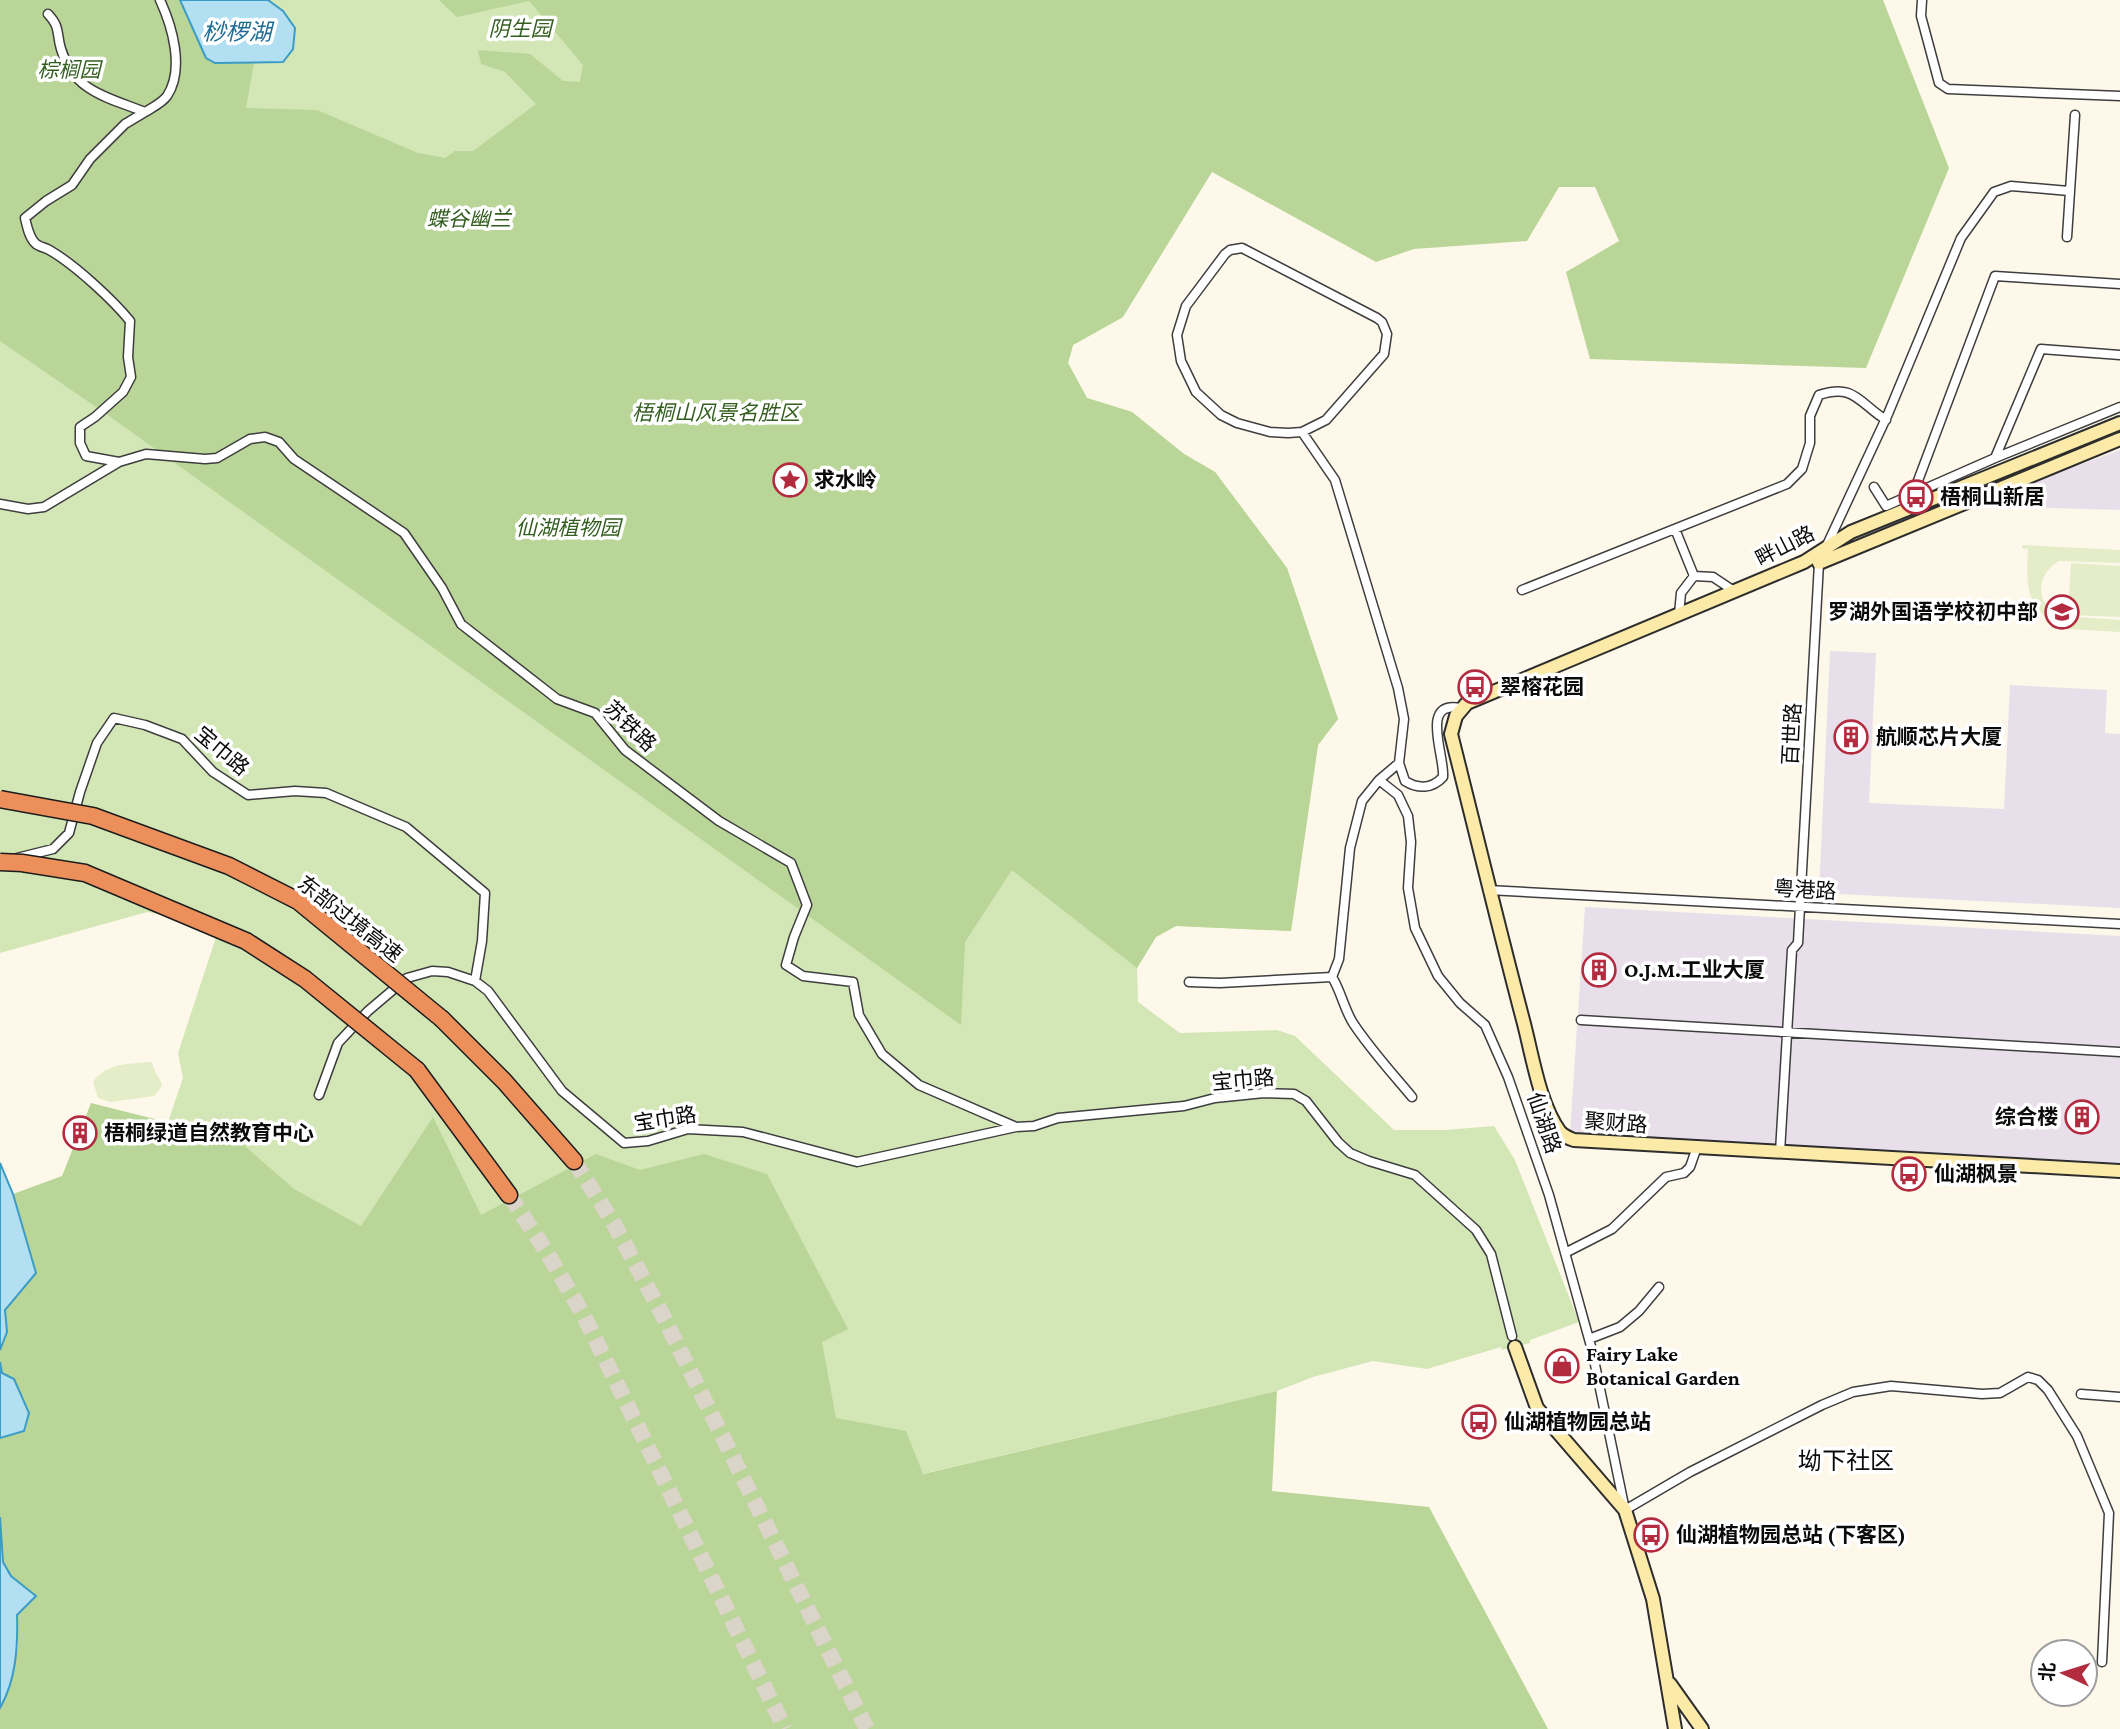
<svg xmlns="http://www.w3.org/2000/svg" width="2120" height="1729" font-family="'Crimson Pro','Noto Sans SC',serif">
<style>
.industrial{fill:#e8dfea}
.green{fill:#d3e6b6}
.forest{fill:#b9d597}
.pitch{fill:#e4edc8}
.water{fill:#b2e0f2;stroke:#3d9cc5;stroke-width:2}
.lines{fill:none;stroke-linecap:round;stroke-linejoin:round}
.highway-tunnel{stroke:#dad4c9;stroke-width:16;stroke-dasharray:16 8;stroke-linecap:butt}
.street-casing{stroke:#3e3e3e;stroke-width:11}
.secondary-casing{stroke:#2d2d2d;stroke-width:16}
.highway-casing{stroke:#1c1c1c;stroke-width:19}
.street{stroke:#fff;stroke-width:8}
.secondary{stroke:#fbeaa8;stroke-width:12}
.highway{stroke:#ec8f5a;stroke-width:16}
.highway-bridge-casing{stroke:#1c1c1c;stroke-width:19;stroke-linecap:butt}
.highway-bridge{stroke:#ec8f5a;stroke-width:16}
.labels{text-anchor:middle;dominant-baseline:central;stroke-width:7;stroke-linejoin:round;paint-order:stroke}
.park-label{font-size:21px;font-style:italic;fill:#335e20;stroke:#fff}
.poi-label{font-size:21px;font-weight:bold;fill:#0b0b0b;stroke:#fff;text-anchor:start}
.street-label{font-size:21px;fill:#0b0b0b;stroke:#fff}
.water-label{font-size:23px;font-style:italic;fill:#1c6c95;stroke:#fff}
.quarter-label{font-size:24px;fill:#0b0b0b;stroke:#fff}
</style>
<rect width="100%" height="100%" fill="#fef8ea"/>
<!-- industrial -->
<path class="industrial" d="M2120,450V510L2016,507V488Z
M1830,651L1876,653L1869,803L2004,809L2010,685L2107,690L2105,733L2120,734V908L1819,893Z
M1585,907L2120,936V1166L1570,1132Z"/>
<!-- green -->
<path class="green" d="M0,0H1114L1123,317L1073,345L1068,363L1087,398L1132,412L1184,454L1215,472L1287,568L1338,719L1318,745L1291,931L1176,926L1156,937L1137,968L1138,1002L1180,1033L1277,1030L1295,1036L1394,1130H1445L1494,1126L1515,1160L1579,1322L1530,1340V1343L1502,1350L1501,1347L1491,1350L1427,1369L1373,1361L1313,1377L1277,1391L922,1474L154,1163L183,1078L178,1053L220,925L147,912L0,953Z"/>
<!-- forest -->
<path class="forest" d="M0,0H180L206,58L216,63H254L246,108L317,110L418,153L445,158L455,151H473L536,104L505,72L481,64L478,50L530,54L563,81L580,82L583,65L529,1L457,17L439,0H1883L1949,168L1866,368L1590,359L1566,272L1619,241L1595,187H1559L1527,241L1414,249L1376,262L1212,172L1123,317L1073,345L1068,363L1087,398L1132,412L1184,454L1215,472L1287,568L1338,719L1318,745L1291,931L1176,926L1156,937L1137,968L1012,870L965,942L961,1025L112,418L0,341Z
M91,1103L238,1140L294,1189L361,1226L433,1117L481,1215L596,1154L640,1170L704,1154L767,1174L848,1329L822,1342L836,1418L906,1431L923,1474L1277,1391L1272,1491L1429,1507L1548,1729H0V1708L12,1677L18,1645L11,1576L3,1562L0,1542V1438L24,1431L2,1373L0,1362V1350L7,1332L5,1310L36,1273L13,1194L62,1176Z"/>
<!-- pitch -->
<path class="pitch" d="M2022,545L2120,550V563L2059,561C2036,574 2034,605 2060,616L2120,620V632L2051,628V620C2025,607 2026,575 2028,549L2022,548Z
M2071,563L2120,566V617L2068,615Z
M152,1062C154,1074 160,1076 162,1086L154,1096L111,1102L98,1098L93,1082C107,1062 129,1064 152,1062Z"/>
<!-- water -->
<path class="water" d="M180,0H268L283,11L295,28L293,49L283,62L215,63L206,58Z
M0,1163L13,1194L36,1273L5,1310L7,1332L0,1350Z
M0,1362L2,1373L14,1379L29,1413L24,1431L0,1438Z
M0,1517L3,1562L11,1576L36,1596L17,1615C18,1647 16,1680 0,1708Z"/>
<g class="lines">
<!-- highway-tunnel -->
<path class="highway-tunnel" d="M574,1161L614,1224L661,1312L867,1729
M509,1195L546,1251L583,1314L785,1729"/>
<defs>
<path id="street" d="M1922,0L1921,16L1939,83L1948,89L2120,96
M48,14C61,28 56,33 61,49C74,92 107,97 145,112C153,107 162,103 167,96C185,69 172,26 160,0
M2067,237L2075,115
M1242,248L1377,318L1382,322L1387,334L1384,354L1326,420L1302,432L1288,433L1270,432L1237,423L1221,415L1196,392L1181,361L1177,335L1186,306L1225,254L1230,250Z
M1302,432L1335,480L1398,688L1404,719L1399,763L1405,781C1418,789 1432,789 1443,777C1445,755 1419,700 1461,708
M1995,458L2041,349L2120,355
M119,462L86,456L80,443V427L95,417L123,392L131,377L128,357L130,321C113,300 75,265 51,251C47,248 40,247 36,244C29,238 27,226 25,218L46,201L72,185L90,159L125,124L145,112
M1874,487L1886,506L1995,458L2120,407
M1913,494L1995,276L2120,284
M0,504L28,509L44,507L119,462L146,454L205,459L217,458L250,439L265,437L279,442L294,459L404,533L442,588L461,624L557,699L595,713L625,750L719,821L791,863L807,905L794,937L786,965L803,976L853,982L859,1015L882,1054L919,1085L1016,1127
M1675,529L1694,576
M1827,545L1888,414L1961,238L1994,192L2011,186L2069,191
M1522,590L1787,484L1802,469L1810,443V416L1819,395C1854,383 1859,403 1886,420
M1679,614L1681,593L1694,576L1713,577L1734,591
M1379,780L1398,795L1408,816L1411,842L1408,888L1415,928L1438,976L1460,1003L1485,1025L1508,1077L1549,1195L1592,1350L1625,1510L1690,1472L1822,1405L1853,1392L1891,1386L1982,1394L2000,1393L2028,1377L2038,1380L2048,1390L2077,1436L2109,1513L2102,1662
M17,858L53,849L69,833L80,792L97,743L114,718L145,725L182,739L213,772L248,795L295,791L326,793L406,827L485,893L482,941L475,981
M1488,890L2120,924
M1332,977L1339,959L1350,848L1362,801L1379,780L1399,763
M1332,977C1341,991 1344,1009 1353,1023C1370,1049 1392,1073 1412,1097
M1189,982L1220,983L1332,977
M1581,1020L2120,1052
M319,1095L338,1043L368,1011L407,978L432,971L448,972L475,981L488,991L562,1091L624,1143L648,1141L688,1129L743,1132L857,1162L1016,1127L1034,1126L1058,1118L1184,1106L1215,1098L1264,1093L1294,1094L1306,1101L1338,1142L1350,1153L1369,1161L1415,1175L1476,1230L1491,1254L1512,1336
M1780,1152L1792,950L1798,943L1819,563
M1565,1253L1612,1229L1666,1177L1684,1173L1690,1167L1697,1147
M1589,1339L1620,1327L1639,1311L1659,1287
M2081,1394L2120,1397"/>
<path id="secondary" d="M2120,423L1851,532L1804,562L1467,703L1456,716L1451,734C1475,829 1498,925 1523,1020C1532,1053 1539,1104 1560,1132C1564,1136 1568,1138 1574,1140L2120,1171
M1819,563L2120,439
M1515,1347L1537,1408L1625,1510L1653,1599L1675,1729
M1670,1684L1702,1729"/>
<path id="highway" d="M442,1019L504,1081L574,1161
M417,1070L509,1195"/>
</defs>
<!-- street casing -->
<use href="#street" class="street-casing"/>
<!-- secondary casing -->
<use href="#secondary" class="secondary-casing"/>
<!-- highway casing -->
<use href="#highway" class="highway-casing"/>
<!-- street -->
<use href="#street" class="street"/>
<!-- secondary -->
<use href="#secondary" class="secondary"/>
<!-- highway -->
<use href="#highway" class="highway"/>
<defs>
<path id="highway-bridge" d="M0,799L93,816L229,866L298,901L442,1019
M0,862L22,863L85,873L246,941L305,979L417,1070"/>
</defs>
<!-- highway-bridge casing -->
<use href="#highway-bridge" class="highway-bridge-casing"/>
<!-- highway-bridge -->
<use href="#highway-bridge" class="highway-bridge"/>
</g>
<!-- icons -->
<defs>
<symbol id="sight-ring" viewBox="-11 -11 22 22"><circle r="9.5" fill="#fff" stroke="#b32b3f" stroke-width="1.5"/><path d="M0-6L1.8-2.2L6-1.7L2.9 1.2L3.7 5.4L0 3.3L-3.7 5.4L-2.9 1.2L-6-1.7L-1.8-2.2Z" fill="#b32b3f"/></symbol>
<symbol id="bus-ring" viewBox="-11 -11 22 22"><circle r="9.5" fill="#fff" stroke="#b32b3f" stroke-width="1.5"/><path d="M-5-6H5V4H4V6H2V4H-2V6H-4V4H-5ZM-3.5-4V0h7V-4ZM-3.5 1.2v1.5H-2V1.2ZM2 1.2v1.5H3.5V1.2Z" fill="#b32b3f"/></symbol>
<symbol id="school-ring" viewBox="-11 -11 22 22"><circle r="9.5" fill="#fff" stroke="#b32b3f" stroke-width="1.5"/><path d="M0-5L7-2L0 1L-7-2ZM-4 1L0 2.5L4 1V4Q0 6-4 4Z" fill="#b32b3f"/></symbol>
<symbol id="building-ring" viewBox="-11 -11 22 22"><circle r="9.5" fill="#fff" stroke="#b32b3f" stroke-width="1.5"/><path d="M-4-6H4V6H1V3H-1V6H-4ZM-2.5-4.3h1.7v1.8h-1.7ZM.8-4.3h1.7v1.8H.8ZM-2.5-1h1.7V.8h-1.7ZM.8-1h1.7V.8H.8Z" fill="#b32b3f"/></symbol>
<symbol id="shop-ring" viewBox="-11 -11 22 22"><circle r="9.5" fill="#fff" stroke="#b32b3f" stroke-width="1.5"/><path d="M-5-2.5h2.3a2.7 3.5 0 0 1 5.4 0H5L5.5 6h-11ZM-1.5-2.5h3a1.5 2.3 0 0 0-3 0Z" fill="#b32b3f"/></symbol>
</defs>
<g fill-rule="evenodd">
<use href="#sight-ring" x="771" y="461" width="38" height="38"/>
<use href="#bus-ring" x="1897" y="478" width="38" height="38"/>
<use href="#school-ring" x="2043" y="593" width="38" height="38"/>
<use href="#bus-ring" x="1456" y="668" width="38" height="38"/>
<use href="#building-ring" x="1832" y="718" width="38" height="38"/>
<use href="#building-ring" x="1580" y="951" width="38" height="38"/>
<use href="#building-ring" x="2063" y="1098" width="38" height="38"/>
<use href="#building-ring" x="61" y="1114" width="38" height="38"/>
<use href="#bus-ring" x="1890" y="1155" width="38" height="38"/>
<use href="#shop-ring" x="1543" y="1347" width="38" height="38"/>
<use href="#bus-ring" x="1460" y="1403" width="38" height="38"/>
<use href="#bus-ring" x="1632" y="1516" width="38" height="38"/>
</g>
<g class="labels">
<!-- park labels -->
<g class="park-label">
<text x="520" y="29">阴生园</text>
<text x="69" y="70">棕榈园</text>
<text x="469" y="219">蝶谷幽兰</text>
<text x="716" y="413">梧桐山风景名胜区</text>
<text x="568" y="528">仙湖植物园</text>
</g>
<!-- poi labels -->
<g class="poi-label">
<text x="814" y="480">求水岭</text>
<text x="1940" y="497">梧桐山新居</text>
<text x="2038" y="612" text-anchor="end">罗湖外国语学校初中部</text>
<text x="1500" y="687">翠榕花园</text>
<text x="1876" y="737">航顺芯片大厦</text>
<text x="1624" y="970">O.J.M.工业大厦</text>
<text x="2058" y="1117" text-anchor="end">综合楼</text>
<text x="104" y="1133">梧桐绿道自然教育中心</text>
<text x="1934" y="1174">仙湖枫景</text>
<text x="1586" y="1354">Fairy Lake<tspan x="1586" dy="24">Botanical Garden</tspan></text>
<text x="1504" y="1422">仙湖植物园总站</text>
<text x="1676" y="1535">仙湖植物园总站 (下客区)</text>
</g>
<!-- street labels -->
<g class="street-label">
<text transform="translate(1785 546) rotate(-27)">畔山路</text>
<text transform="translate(630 726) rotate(44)">苏铁路</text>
<text transform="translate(1792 734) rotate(-87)">百世路</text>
<text transform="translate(222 751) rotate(40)">宝巾路</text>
<text transform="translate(1805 890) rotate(3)">粤港路</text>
<text transform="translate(350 919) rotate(38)">东部过境高速</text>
<text transform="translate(1243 1080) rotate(-5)">宝巾路</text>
<text transform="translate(665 1119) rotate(-9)">宝巾路</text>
<text transform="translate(1544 1123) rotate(71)">仙湖路</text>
<text transform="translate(1616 1123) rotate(4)">聚财路</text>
</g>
<!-- water labels -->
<g class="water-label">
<text x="237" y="32">桫椤湖</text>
</g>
<!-- quarter labels -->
<g class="quarter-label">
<text x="1846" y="1460">坳下社区</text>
</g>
</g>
<!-- north arrow -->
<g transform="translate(2064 1673) rotate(274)"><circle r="33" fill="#ffffff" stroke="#9d9d9d" stroke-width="2"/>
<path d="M0-5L12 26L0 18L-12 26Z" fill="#b32b3f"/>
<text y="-10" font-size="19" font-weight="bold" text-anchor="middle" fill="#0b0b0b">北</text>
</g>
</svg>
